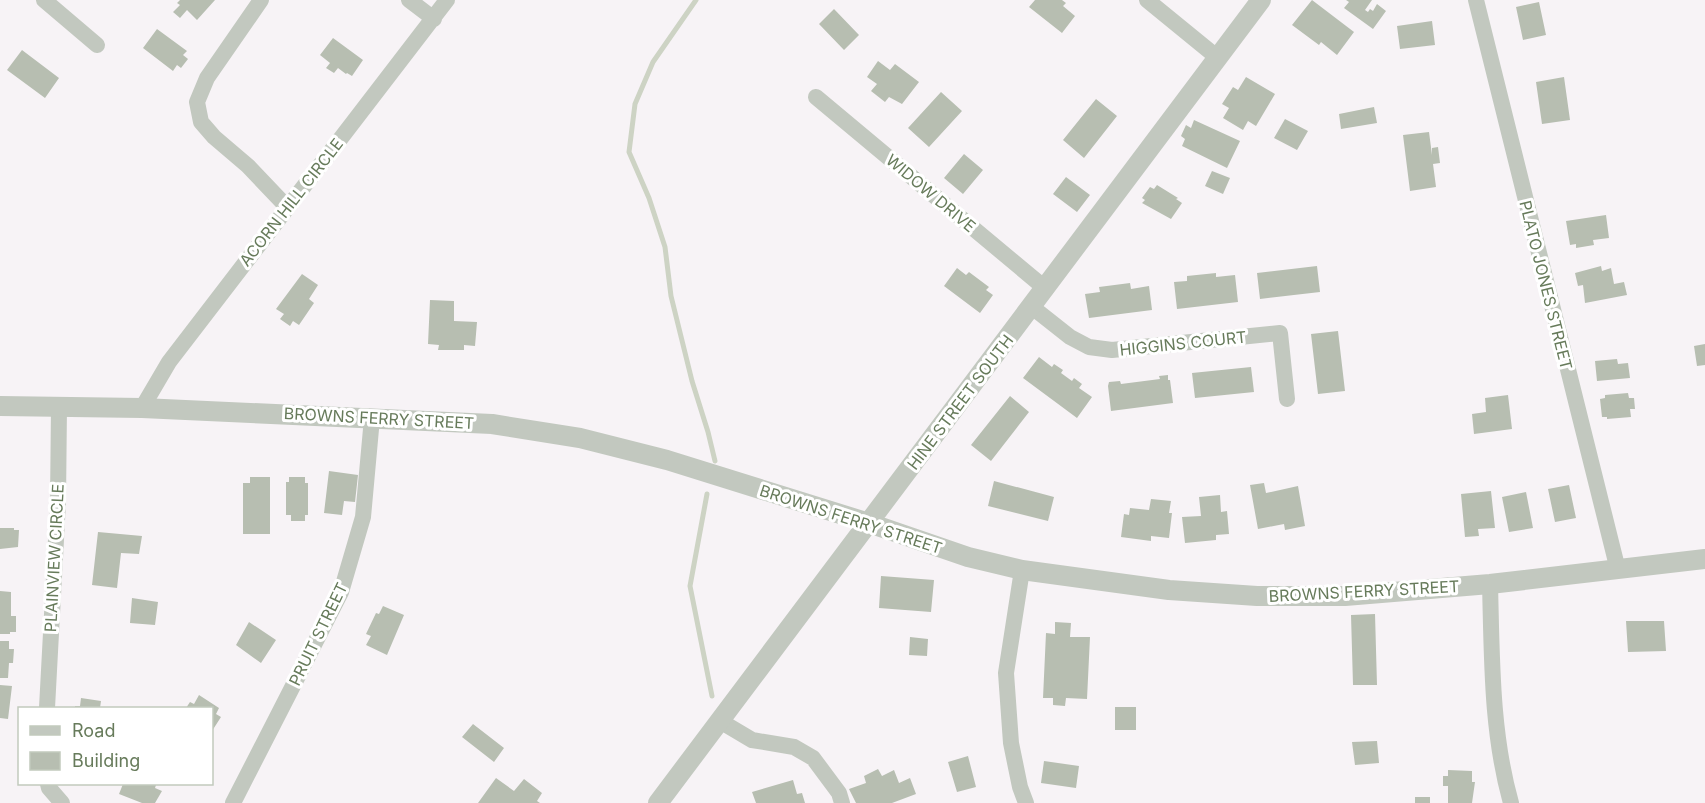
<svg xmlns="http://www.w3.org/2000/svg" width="1705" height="803" font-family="Inter,sans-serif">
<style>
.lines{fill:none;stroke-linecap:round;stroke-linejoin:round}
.stream{stroke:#cdd3c4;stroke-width:5}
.building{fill:#b7beb1}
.minor{stroke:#c2c8bf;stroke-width:16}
.tertiary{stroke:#c2c8bf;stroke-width:20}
.labels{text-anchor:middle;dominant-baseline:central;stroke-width:6;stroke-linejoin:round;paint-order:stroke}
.street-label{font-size:16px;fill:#677b5b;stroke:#fff}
</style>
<rect width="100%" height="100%" fill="#f7f3f6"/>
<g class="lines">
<!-- stream -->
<path class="stream" d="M696,0L653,62L635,104L629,152L649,198L665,247L671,296L692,381L708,432L715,461
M707,494L690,586L712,696"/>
</g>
<!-- building -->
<path class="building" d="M180,0H215L197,20L187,10L180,18L173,12L180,5L177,3Z
M1035,0H1062L1066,3L1063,6L1075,16L1062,33L1029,7Z
M1312,0L1354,32L1337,55L1321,42L1319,45L1292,25Z
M1346,0H1372L1365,10L1368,12L1370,9L1373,11L1377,4L1386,11L1373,29L1344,8L1349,2Z
M1539,2L1546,35L1523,40L1516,7Z
M834,9L859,35L844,50L819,24Z
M1432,21L1435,45L1400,49L1397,26Z
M157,29L187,51L183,55L188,59L181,68L177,65L173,71L143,48Z
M333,38L363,60L352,76L347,73L346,74L338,68L334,73L326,68L330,63L320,55Z
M22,50L59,78L45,98L7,70Z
M878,61L890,70L895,64L919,82L902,104L889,97L885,102L871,91L877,84L867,77Z
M1246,77L1275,94L1256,126L1248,121L1243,130L1223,118L1229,108L1222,104L1233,87L1238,90Z
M1564,77L1570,120L1542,124L1536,82Z
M941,92L962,111L929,147L908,128Z
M1096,99L1117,116L1084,158L1063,140Z
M1374,107L1377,123L1341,129L1339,114Z
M1285,119L1308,131L1297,150L1274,138Z
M1194,120L1240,141L1227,168L1182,146L1185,139L1181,136L1186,125L1191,128Z
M1429,132L1432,155V148L1438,147L1440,163L1433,164L1436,187L1410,191L1403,135Z
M964,154L983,170L963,194L944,178Z
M1212,171L1230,178L1223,194L1205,186Z
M1066,177L1090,195L1077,212L1053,194Z
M1157,185L1178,198L1176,199L1182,203L1171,219L1142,203L1145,200L1142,198L1150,187L1154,189Z
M1606,215L1609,238L1593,240L1594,245L1576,248V244L1570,245L1566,221Z
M1317,266L1320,292L1260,299L1257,273Z
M1601,266L1602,271L1611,268L1614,284L1624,282L1627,295L1585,303L1583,285L1578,286L1575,273Z
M957,268L966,275L969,272L989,287L986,290L993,295L980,313L944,286Z
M1216,273V277L1235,275L1238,302L1177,309L1174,282L1187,281V276Z
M302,274L318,285L309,299L314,303L299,325L293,321L290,326L280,319L284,314L276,309Z
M1130,283L1131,289L1149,286L1152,310L1089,318L1085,294L1100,292L1099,287Z
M430,300L454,301V321L477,322L475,346L464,345V350H438L439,345L428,344Z
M1338,331L1345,391L1318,394L1311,334Z
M1705,344V365L1697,366L1694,346Z
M1039,357L1052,367L1054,364L1063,370L1061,373L1072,381L1074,378L1082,384L1079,388L1092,397L1077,418L1023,378Z
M1617,359L1618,364L1628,363L1630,378L1597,381L1595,361Z
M1251,367L1254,392L1195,398L1192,373Z
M1168,375V380H1170L1173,403L1111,411L1108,386L1109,382L1120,381L1121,384L1160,379L1159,376Z
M1628,393L1629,398H1634L1635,409H1630L1631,417L1607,419V417H1602L1600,399L1605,398V395Z
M1508,395L1512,429L1474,434L1472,414L1486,412L1485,398Z
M1010,396L1029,412L991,461L971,445Z
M329,471L358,475L355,502L344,501L342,515L324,513Z
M250,477H270V534H243V483H250Z
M289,477H305V483H308V515H305V521H291V515H286V482H289Z
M994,481L1054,497L1048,521L988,506Z
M1264,483L1266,493L1298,486L1305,526L1285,530L1284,524L1258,529L1250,485Z
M1569,485L1576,518L1555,522L1548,489Z
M1491,491L1495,528L1478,529L1479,536L1465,537L1461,494Z
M1526,492L1533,528L1509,532L1502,497Z
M1220,495L1221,512L1227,511L1229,534L1216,535V540L1185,543L1182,517L1201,516L1199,497Z
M1151,499L1171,501L1169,513H1172L1169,538L1151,536V541L1121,537L1124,514L1129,515L1130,508L1149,510Z
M0,528H14V530H19L18,547L0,549Z
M98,532L142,536L139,554L121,553L117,588L92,585Z
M881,576L934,580L931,612L879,608Z
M0,591L11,592V616H16V632H10V634H0Z
M132,598L158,602L155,625L130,623Z
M383,606L404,615L387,655L366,645L371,636L366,634L376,613L379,614Z
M1375,614L1377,685H1353L1351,615Z
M1626,621H1664L1666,651L1628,652Z
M249,622L276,640L261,663L236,645Z
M1055,622L1071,623L1070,637H1090L1087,699L1066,698L1065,706L1053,705V698H1043L1046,633L1055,634Z
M910,637L928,639L927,656L909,655Z
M0,641H9V649H14L13,663H9L8,678H0Z
M0,685L12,686L8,719L0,718Z
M199,695L219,708L216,714L221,717L212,731V708H186L190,702L194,704Z
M81,698L101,701L100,708H75V706H80Z
M1115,707H1136V730H1115Z
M473,724L504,748L494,762L462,737Z
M1377,741L1379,763L1355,765L1352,742Z
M968,756L976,787L957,792L948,762Z
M1044,761L1079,766L1076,788L1041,783Z
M878,769L882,776L894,770L899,783L910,778L916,794L892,803H856L849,789L866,783L864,776Z
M1448,770L1472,771V782H1475L1472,803H1448V786H1443V776H1448Z
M496,778L514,791L524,779L542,793L537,801L540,803H478Z
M793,780L797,794L802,793L805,803H756L752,792Z
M123,784H151L156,785L155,788L162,791L155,803H142L119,794Z
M1415,797H1430V803H1415Z"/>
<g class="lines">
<!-- minor -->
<path class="minor" d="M44,0L97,45
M261,0L207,78L197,102L201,122L214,137L248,166L287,207
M409,0L434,19
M1147,0L1218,58
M1476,0L1618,570
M816,97L1046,289
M1032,307L1070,337L1089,347L1112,350L1280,333L1287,399
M142,408L169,362L447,0
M1022,570L1006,673L1011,743L1020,787L1026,803
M1490,584C1492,658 1491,732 1511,803
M47,708L58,502L59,406
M720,721L752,740L794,747L813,758L839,793L842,803
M48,784L49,788L62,803
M233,803L341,592L363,517L372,418"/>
<!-- tertiary -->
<path class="tertiary" d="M0,406L142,408L492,424L580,438L667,460L869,523L968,557L1022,570L1169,590L1257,596H1345L1490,584L1705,559
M658,803L1261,0"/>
</g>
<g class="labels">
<!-- street labels -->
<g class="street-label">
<text transform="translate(931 193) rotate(40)">WIDOW DRIVE</text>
<text transform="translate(291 202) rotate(-52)">ACORN HILL CIRCLE</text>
<text transform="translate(1546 285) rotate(76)">PLATO JONES STREET</text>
<text transform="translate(1183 343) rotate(-6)">HIGGINS COURT</text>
<text transform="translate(960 402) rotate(-53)">HINE STREET SOUTH</text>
<text transform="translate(379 418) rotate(3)">BROWNS FERRY STREET</text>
<text transform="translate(851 519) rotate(18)">BROWNS FERRY STREET</text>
<text transform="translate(54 558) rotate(-87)">PLAINVIEW CIRCLE</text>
<text transform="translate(1364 591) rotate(-3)">BROWNS FERRY STREET</text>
<text transform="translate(318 634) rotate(-64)">PRUIT STREET</text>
</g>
</g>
<!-- legend -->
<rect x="18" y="707" width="195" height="78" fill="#ffffff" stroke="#c2cabd" stroke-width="1.5"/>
<rect x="30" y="726" width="30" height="9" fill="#c2c8bf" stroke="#c2cabd" stroke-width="1.5"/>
<text x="72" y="737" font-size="18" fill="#677b5b">Road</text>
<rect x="30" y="752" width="30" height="18" fill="#b7beb1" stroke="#c2cabd" stroke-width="1.5"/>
<text x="72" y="767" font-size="18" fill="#677b5b">Building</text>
</svg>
